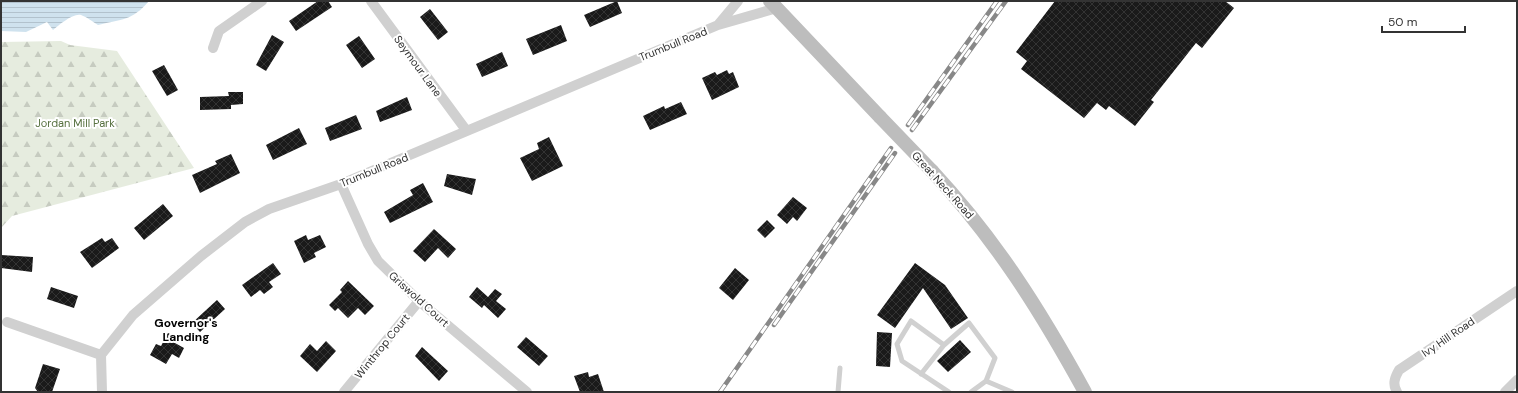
<svg xmlns="http://www.w3.org/2000/svg" width="1518" height="393" font-family="'DM Sans',sans-serif">
<style>
.forest{fill:url(#forest-firs)}
.water{fill:url(#water-rules)}
.building{fill:url(#building-cross-hatch)}
.lines{fill:none;stroke-linecap:round;stroke-linejoin:round}
.service{stroke:#d0d0d0;stroke-width:5}
.minor{stroke:#d0d0d0;stroke-width:10}
.secondary{stroke:#bdbdbd;stroke-width:14}
.rail-casing{stroke:#888;stroke-width:4.5}
.rail{stroke:#fff;stroke-width:3;stroke-dasharray:9;stroke-linecap:butt}
.secondary-bridge{stroke:#bdbdbd;stroke-width:14}
.labels{text-anchor:middle;dominant-baseline:central;stroke-width:4;stroke-linejoin:round;paint-order:stroke}
.street-label{font-size:11px;fill:#333;stroke:#fff}
.park-label{font-size:11px;fill:#56703f;stroke:#fff}
.neighbourhood-label{font-size:12px;font-weight:bold;fill:#000;stroke:#fff}
</style>
<defs>
<pattern id="forest-firs" width="22" height="20" patternUnits="userSpaceOnUse"><rect width="22" height="20" fill="#e6ecdf"/><path d="M5 1l3.5 6h-7zM16 11l3.5 6h-7z" fill="#c6cbc0"/></pattern>
<pattern id="water-rules" width="6" height="5" patternUnits="userSpaceOnUse"><rect width="6" height="5" fill="#cfe2ee"/><path d="M0 2.5h6" fill="none" stroke="#b2c2cd"/></pattern>
<pattern id="building-cross-hatch" width="8" height="8" patternUnits="userSpaceOnUse"><rect width="8" height="8" fill="#1a1a1a"/><path d="M0 0l8 8M0 8l8-8" fill="none" stroke="#333"/></pattern>
</defs>
<rect width="100%" height="100%" fill="#fff"/>
<!-- forest -->
<path class="forest" d="M61,41L70,45L117,51L194,168L12,216L1,228V42Z"/>
<!-- water -->
<path class="water" d="M1,1H149C132,21 122,19 98,25C93,22 87,17 81,15C73,13 59,25 53,30L47,22L26,32L1,31Z"/>
<!-- building -->
<path class="building" d="M318,1H328L332,7L296,31L289,21Z
M617,1L622,13L590,27L584,15Z
M1055,1H1225L1234,8L1202,48L1196,43L1151,100L1154,102L1135,126L1109,106L1106,110L1097,103L1084,118L1021,69L1027,61L1016,52Z
M430,9L448,32L438,40L420,17Z
M561,25L567,41L533,55L526,39Z
M272,35L284,42L266,71L256,65Z
M359,36L375,59L362,68L346,45Z
M502,52L508,66L482,77L476,64Z
M164,65L178,90L167,96L152,71Z
M727,70L729,74L733,72L739,87L712,100L702,78L715,72L717,75Z
M228,92H243V104L231,105V109L200,110V97L229,96Z
M407,97L412,110L380,122L376,111Z
M681,102L687,114L650,130L643,116L664,106L665,109Z
M356,115L362,129L330,141L325,128Z
M299,128L307,144L273,160L266,145Z
M549,137L563,166L532,181L520,158L539,149L537,143Z
M231,154L240,173L200,193L192,175L217,164L215,161Z
M447,174L476,179L472,195L444,186Z
M423,183L433,202L390,223L384,212L413,195L410,190Z
M793,197L807,208L797,221L793,217L787,224L777,215Z
M163,204L173,216L144,240L134,228Z
M767,220L775,228L765,238L757,230Z
M434,229L456,249L448,258L438,248L425,262L413,251Z
M306,235L308,240L320,235L326,247L314,253L316,257L304,263L294,241Z
M102,238L105,242L112,238L119,248L92,268L80,252Z
M1,255L33,257L32,272L1,268Z
M273,263L281,274L269,282L273,287L264,294L260,290L251,297L242,285Z
M915,263L945,285L968,318L951,329L923,288L895,328L877,315Z
M735,268L749,280L733,300L719,288Z
M348,281L374,306L365,315L358,308L348,318L338,308L335,311L329,305L342,292L340,290Z
M51,287L78,296L74,308L47,299Z
M477,287L488,297L495,289L502,294L496,301L506,309L498,318L484,305L482,308L469,297Z
M217,300L225,309L200,332L192,323Z
M877,332L892,333L890,367L876,366Z
M168,333L178,338L175,343L184,348L179,358L172,354L166,364L150,355L156,344L161,346Z
M526,337L548,356L539,366L517,347Z
M960,340L971,352L948,372L937,361Z
M326,341L336,351L317,372L300,356L310,344L317,351Z
M422,347L448,371L439,381L415,356Z
M43,364L60,369L52,392H38L35,388Z
M588,372L589,377L598,374L604,392H580L574,376Z"/>
<g class="lines">
<!-- service -->
<path class="service" d="M944,345L969,323L995,358L986,381
M921,374L944,345L911,321L897,344L902,361L949,392
M838,392L840,368
M971,392L986,381L1012,392"/>
<!-- minor -->
<path class="minor" d="M371,1L466,130
M718,25L738,1
M213,48L219,31L262,1
M341,184L368,244L378,261L419,301L527,392
M7,322L101,355
M102,392L101,355L133,315L201,256L245,222L269,209L341,184L718,25L777,8
M344,392L419,301
M1397,392C1392,384 1395,377 1399,370L1517,291
M1505,392L1517,380"/>
<!-- secondary -->
<path class="secondary" d="M770,1L880,117
M932,171C996,240 1040,310 1085,392"/>
<defs>
<path id="rail" d="M908,125L997,1
M912,130L1006,1
M774,325L895,153
M720,392L891,148"/>
</defs>
<!-- rail casing -->
<use href="#rail" class="rail-casing"/>
<!-- rail -->
<use href="#rail" class="rail"/>
<!-- secondary-bridge -->
<path class="secondary-bridge" d="M880,117L932,171"/>
</g>
<g class="labels">
<!-- street labels -->
<g class="street-label">
<text transform="translate(673 44) rotate(-22)">Trumbull Road</text>
<text transform="translate(418 66) rotate(54)">Seymour Lane</text>
<text transform="translate(374 170) rotate(-22)">Trumbull Road</text>
<text transform="translate(943 185) rotate(48)">Great Neck Road</text>
<text transform="translate(419 299) rotate(42)">Griswold Court</text>
<text transform="translate(1448 337) rotate(-34)">Ivy Hill Road</text>
<text transform="translate(382 346) rotate(-51)">Winthrop Court</text>
</g>
<!-- park labels -->
<g class="park-label">
<text x="75" y="123">Jordan Mill Park</text>
</g>
<!-- neighbourhood labels -->
<g class="neighbourhood-label">
<text x="186" y="323">Governor's<tspan x="186" dy="14">Landing</tspan></text>
</g>
</g>
<!-- border -->
<rect width="1518" height="393" fill="none" stroke="#333333" stroke-width="4"/>
<!-- scale -->
<path d="M1382 26v6h83v-6" fill="none" stroke="#333333" stroke-width="2"/>
<text x="1388" y="26" font-size="12" fill="#333333" stroke="#ffffff" stroke-width="3" paint-order="stroke">50 m</text>
</svg>
